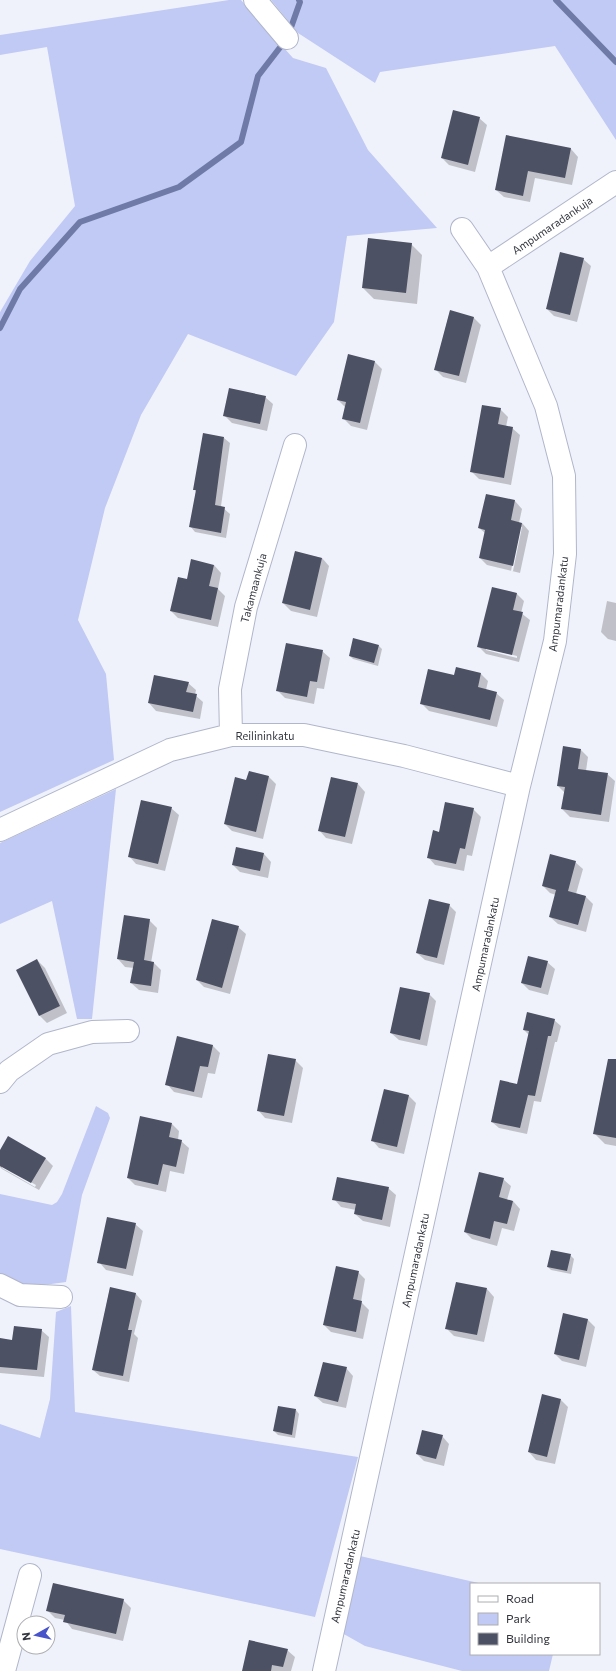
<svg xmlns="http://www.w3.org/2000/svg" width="616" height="1671" font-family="Commissioner,sans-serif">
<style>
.green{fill:#c0caf4}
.shadow{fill:#0003;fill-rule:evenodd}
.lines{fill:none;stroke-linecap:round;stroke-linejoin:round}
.stream{stroke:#6f7aa6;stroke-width:6}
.building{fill:#4c5163}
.minor-casing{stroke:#b0b6cb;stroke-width:24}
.minor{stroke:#fff;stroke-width:22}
.labels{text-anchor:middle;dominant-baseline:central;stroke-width:4;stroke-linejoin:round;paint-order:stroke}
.street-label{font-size:11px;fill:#33353e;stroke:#fff}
</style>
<rect width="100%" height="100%" fill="#f0f2fb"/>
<!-- green -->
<path class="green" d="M229,0H241L293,58L326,68L368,150L437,228L347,236L334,322L296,376L188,334L141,415L105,508L78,620L106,674L114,760L0,812V312L30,261L75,206L47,47L0,55V35Z
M271,0H616V140L555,46L380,72L375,83L298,33Z
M116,789L92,1019H77L52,901L0,924V843Z
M96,1106L108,1113L110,1118L82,1195L66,1282C46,1285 17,1289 0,1275V1194L52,1205L57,1202L62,1194Z
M71,1306L75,1412L358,1457L315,1617L0,1549V1424L40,1438L50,1399L56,1312Z
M360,1556L483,1584H471V1654H553L549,1671H462L365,1646L342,1633Z"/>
<!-- shadow -->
<path class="shadow" d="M479,118L487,125L475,172L449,165L442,158Z
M507,136L571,149L578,157L572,185L535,178L530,202L504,197L496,190Z
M411,244L422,255L417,304L374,299L363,288Z
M583,259L591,266L577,322L554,316L547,309Z
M450,311L474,318L481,325L466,383L443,377L435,369Z
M349,355L375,362L382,369L367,430L351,426L343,418L345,407L338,400Z
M265,397L273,404L267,431L232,423L225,416Z
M500,409L508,417L506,427L512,428L520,435L511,485L479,479L471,471Z
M224,438L230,443L221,506L230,514L226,538L195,532L190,526L196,492L194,489Z
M487,495L515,501L522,509L519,523H522L529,531L520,573L487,565L480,558L485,533L479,528ZM520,527H522L513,571H511Z
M295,552L322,558L329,566L317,617L291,611L283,603Z
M214,565L221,573L218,589L225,596L218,627L178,618L171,611L187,580Z
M493,588L517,594L524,601L521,613L530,620L519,662L486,654L478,646ZM486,648L517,656V658L486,650Z
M607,601L616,603V641L608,639L601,632Z
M379,646L382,649L378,666L353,659L350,656Z
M322,651L330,658L324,689L317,688L314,704L285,698L277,690Z
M481,674L488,681L486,690L496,693L504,700L497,727L429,711L421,703L455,676Z
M188,683L196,690L195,695L203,702L200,719L156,711L149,703Z
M581,750L588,757L586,771L607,774L615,781L609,822L570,817L562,809L565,793L558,786Z
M269,777L276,784L263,839L232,831L225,824L247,781Z
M358,784L365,792L352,844L326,838L319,830Z
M171,808L179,815L165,871L136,864L129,856Z
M473,809L481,817L472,856L467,855L464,871L435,865L428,857L440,833Z
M264,854L271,862L268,878L240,872L233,865Z
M575,862L583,869L576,894L585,896L593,904L586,932L558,924L550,917L556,895L550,893L543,886Z
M449,905L456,912L444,965L425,960L417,953Z
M149,920L157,928L151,963H154L161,970L158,993L139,990L131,983L134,968L125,967L118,959Z
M238,927L246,934L230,994L204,987L197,980Z
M37,960L45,968L67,1013L47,1023L40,1016L17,970Z
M547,962L555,969L548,995L529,990L522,983Z
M429,994L436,1001L427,1046L399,1040L391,1033Z
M554,1020L561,1026L557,1042H555L541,1102L534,1101L527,1134L499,1128L492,1122L518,1085L529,1035L524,1030Z
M212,1045L220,1053L215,1074L208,1073L202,1098L174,1092L167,1084Z
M295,1060L303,1068L292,1123L265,1118L258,1110Z
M616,1076V1146L605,1144L594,1133Z
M385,1090L409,1096L416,1103L404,1154L379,1148L372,1140Z
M172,1124L179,1131L178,1140L181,1141L189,1148L184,1174L170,1171L166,1192L135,1185L128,1178Z
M0,1152L45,1158L53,1166L39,1190L2,1169L0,1167ZM2,1166L36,1185L35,1187L2,1168Z
M503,1179L511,1186L507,1200L513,1201L520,1209L514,1231L502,1228L497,1246L472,1239L465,1232Z
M388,1188L396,1195L390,1227L363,1221L355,1214L356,1210L341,1207L334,1199Z
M135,1224L143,1231L133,1276L106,1270L99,1262Z
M570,1255L574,1259L571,1274L551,1270L548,1267Z
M358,1272L365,1279L361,1302L369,1310L363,1339L331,1332L324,1325Z
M110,1288L136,1294L142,1301L134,1334L138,1338L129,1382L100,1376L93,1370Z
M487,1289L494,1297L484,1342L454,1336L446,1328Z
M564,1314L588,1320L595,1327L586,1367L562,1361L555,1354Z
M41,1330L49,1337L44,1377L0,1373V1339L13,1341Z
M346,1368L353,1376L346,1408L323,1403L315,1396Z
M561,1400L568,1407L555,1464L536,1460L529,1452Z
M296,1410L299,1414L295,1438L278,1435L274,1431Z
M442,1436L449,1444L444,1466L424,1461L417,1454Z
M123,1600L131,1608L123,1641L72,1629L65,1620L55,1618L47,1610Z
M287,1650L295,1657L291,1671H243Z"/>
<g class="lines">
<!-- stream -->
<path class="stream" d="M556,0L616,62
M289,33L300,2L299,0
M0,328L20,289L80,222L179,187L241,142L258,76L285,41"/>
</g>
<!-- building -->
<path class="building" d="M453,110L480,117L468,165L441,158Z
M506,135L571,148L565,178L528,171L523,196L495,190Z
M368,238L412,243L406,293L362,288Z
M560,252L584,258L570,315L546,309Z
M450,310L474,317L459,376L434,370Z
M348,354L375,361L360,423L342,419L346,402L337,400Z
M229,388L266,396L260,424L223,416Z
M482,405L501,408L498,424L513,427L504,478L470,472Z
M203,433L224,437L215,505L225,507L221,533L189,527L196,490H193Z
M486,494L515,500L511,520L522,523L513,566L479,558L485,530L478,528Z
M295,551L322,558L310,610L282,603Z
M191,559L214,565L209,586L218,588L211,620L170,611L178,577L187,579Z
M492,587L517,593L513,610L523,612L512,655L477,647Z
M353,638L379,645L374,663L349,656Z
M286,643L323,650L317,682L310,681L307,697L276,691Z
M456,667L481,673L478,687L497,692L490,720L420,704L428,669L454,675Z
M154,675L189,682L186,692L197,694L193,712L148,703Z
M563,746L581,749L578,769L608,773L601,815L561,809L565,787L557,786Z
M249,771L269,776L256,832L224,824L235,777L246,780Z
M331,777L358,783L345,837L318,831Z
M141,800L172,807L158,864L128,857Z
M445,802L474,808L465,849L460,848L456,864L427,858L433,830L439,832Z
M236,847L264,853L260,871L232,865Z
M550,854L576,861L568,891L586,896L578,925L549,917L556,890L542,886Z
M429,899L450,904L437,958L416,953Z
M124,915L150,919L144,960L154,962L151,986L130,983L134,962L117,959Z
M212,919L239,926L222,988L196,980Z
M528,956L548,961L541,988L521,983Z
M37,959L60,1006L39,1016L16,970Z
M400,987L430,993L420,1040L390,1033Z
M527,1012L555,1019L551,1036H548L535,1096L528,1095L520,1128L491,1122L500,1080L517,1084L529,1031L523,1030Z
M177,1036L213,1045L208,1067L200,1066L194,1092L165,1085Z
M268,1054L296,1059L284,1116L257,1111Z
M608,1059H616V1138L593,1134Z
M384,1089L409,1095L397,1147L371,1141Z
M140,1116L172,1123L169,1137L182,1140L176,1167L163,1164L158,1185L127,1178Z
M8,1136L46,1158L31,1183L0,1166V1150Z
M479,1172L504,1178L499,1197L513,1201L507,1224L494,1221L490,1239L464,1232Z
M337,1177L389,1187L382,1220L354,1214L356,1204L332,1200Z
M107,1217L136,1223L126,1269L97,1263Z
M551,1250L571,1254L567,1271L547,1267Z
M336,1266L359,1271L353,1299L362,1301L356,1332L323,1325Z
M456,1282L487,1288L477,1335L445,1329Z
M110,1287L136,1293L128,1330H132L123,1376L92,1370Z
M563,1313L588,1319L579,1360L554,1354Z
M14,1326L42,1329L37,1370L0,1367V1338L12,1340Z
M323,1362L347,1367L338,1402L314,1396Z
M542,1394L561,1399L547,1457L528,1452Z
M278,1406L296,1409L292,1435L273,1431Z
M422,1430L443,1435L436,1459L416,1454Z
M53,1583L124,1599L116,1634L63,1622L65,1615L46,1611Z
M249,1640L288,1649L283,1667L272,1665L271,1671H242Z"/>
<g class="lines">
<defs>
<path id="minor" d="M255,0L287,38
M488,267L616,182
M231,735L230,689L246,607L295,445
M0,830L170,750L231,735H304L404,756L519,786
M0,1082L9,1071L48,1044L92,1032L128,1031
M0,1285L20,1295L61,1297
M4,1671L30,1575
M324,1671L519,786L555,641L565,554L564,476L546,406L488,267L462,229"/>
</defs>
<!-- minor casing -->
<use href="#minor" class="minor-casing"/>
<!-- minor -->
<use href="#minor" class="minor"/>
</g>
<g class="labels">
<!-- street labels -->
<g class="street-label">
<text transform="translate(552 225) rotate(-34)">Ampumaradankuja</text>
<text transform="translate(253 588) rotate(-75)">Takamaankuja</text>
<text transform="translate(558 604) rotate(-83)">Ampumaradankatu</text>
<text x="265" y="735">Reilininkatu</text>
<text transform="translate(485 944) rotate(-78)">Ampumaradankatu</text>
<text transform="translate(415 1260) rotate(-78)">Ampumaradankatu</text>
<text transform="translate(345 1576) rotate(-77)">Ampumaradankatu</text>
</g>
</g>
<!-- legend -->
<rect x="470" y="1583" width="130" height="72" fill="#ffffff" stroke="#adaeb2"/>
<rect x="478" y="1596" width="20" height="6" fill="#ffffff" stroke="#adaeb2"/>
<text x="506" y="1603" font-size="12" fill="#33353e">Road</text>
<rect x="478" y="1613" width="20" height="12" fill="#c0caf4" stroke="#adaeb2"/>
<text x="506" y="1623" font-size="12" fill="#33353e">Park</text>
<rect x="478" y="1633" width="20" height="12" fill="#4c5163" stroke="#adaeb2"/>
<text x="506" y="1643" font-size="12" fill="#33353e">Building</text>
<!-- north arrow -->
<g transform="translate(36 1635) rotate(262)"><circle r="19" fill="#ffffff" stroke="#adaeb2"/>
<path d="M0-3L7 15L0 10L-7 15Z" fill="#4854c9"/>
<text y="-6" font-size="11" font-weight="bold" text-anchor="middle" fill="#33353e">N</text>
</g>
</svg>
